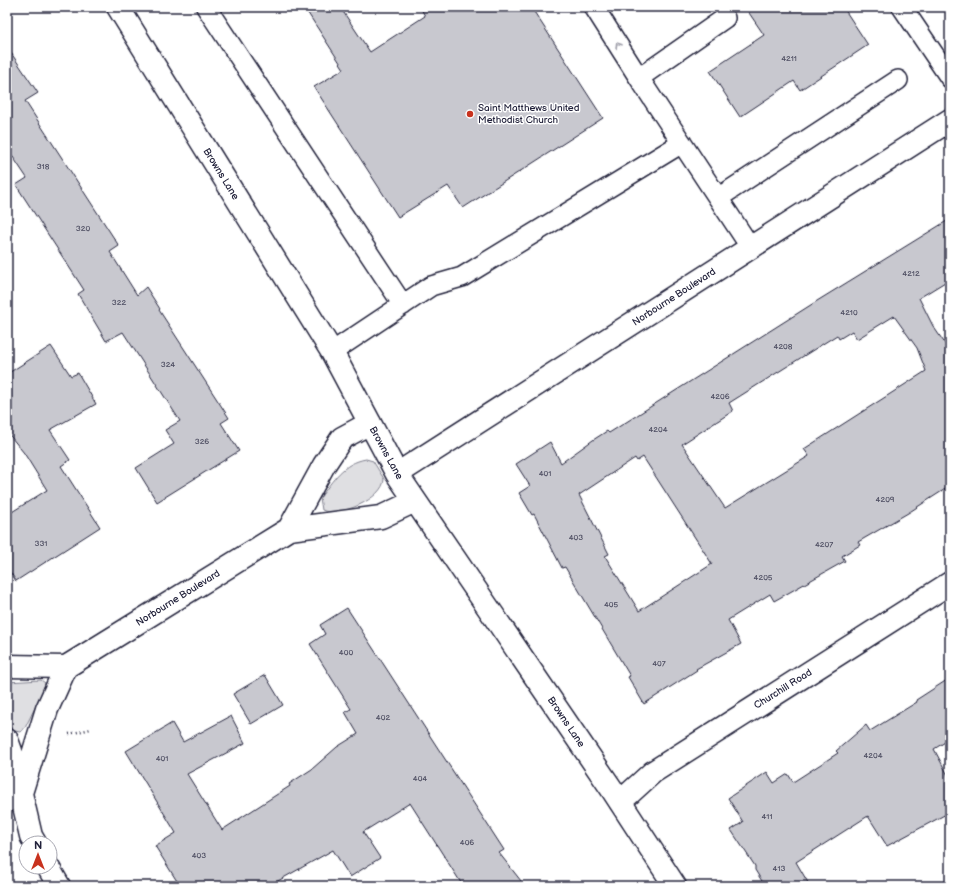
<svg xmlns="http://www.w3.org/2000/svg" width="957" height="893" font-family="'Balsamiq Sans',sans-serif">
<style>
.green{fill:#dfdfe2;stroke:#80808e}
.building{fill:#c8c8cf;stroke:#22223b;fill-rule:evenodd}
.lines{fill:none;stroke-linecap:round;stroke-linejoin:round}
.lane-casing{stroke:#22223b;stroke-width:22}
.street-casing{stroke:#22223b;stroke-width:25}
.path{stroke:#22223b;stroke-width:2.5;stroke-dasharray:1 3;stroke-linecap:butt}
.lane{stroke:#fff;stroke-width:19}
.street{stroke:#fff;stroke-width:22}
.oneway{stroke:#9c9ca7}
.poi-dot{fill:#c8321e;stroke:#fff;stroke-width:1.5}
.labels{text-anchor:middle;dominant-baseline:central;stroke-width:3;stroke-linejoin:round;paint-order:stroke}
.number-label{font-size:8px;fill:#4c4c60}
.poi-label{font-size:10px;fill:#22223b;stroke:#fff;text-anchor:start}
.street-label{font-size:10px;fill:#22223b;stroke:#fff}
</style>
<rect width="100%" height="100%" fill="#fff"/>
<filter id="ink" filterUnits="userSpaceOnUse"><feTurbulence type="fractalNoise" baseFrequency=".025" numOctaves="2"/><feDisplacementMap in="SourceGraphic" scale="8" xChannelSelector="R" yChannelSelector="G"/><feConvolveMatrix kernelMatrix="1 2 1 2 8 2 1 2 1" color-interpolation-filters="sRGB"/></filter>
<g filter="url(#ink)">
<!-- green -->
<path class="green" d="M366,459L373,461L384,479C384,499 338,518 322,510L320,498C333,480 343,463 366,459Z
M41,680L45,683L44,689L25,728L20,732L15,731L7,724V682Z"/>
<!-- building -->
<path class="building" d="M304,7H340L370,52L425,16L420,7H531L603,118L463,208L448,186L398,217L314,87L344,69Z
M745,7H843L868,45L800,90L794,81L740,117L710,71L764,35Z
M7,47L38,93L25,101L119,246L110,252L137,295L146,287L160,309L159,310L229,418L221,423L239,451L157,502L136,468L174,444L165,430L180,421L123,332L106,341L78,294L84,290L16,185L27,178L7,148Z
M950,219V279L919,298L933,326L950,351V486L908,513L858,542L860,545L842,556L845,561L774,601L770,594L728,620L741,644L696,669L697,670L644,704L628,677L630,676L596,619L565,567L562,568L534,514L532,515L519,493L530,486L516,464L550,442L561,463L593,440L607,431L609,433L817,301ZM894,316L917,348L926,371L804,449L809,456L725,508L682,444L733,411L729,403L837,335L839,339L852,331L857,339ZM643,457L712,564L639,611L605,556L609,554L579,495L635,458L637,461Z
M51,346L71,376L78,373L96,404L50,430L70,460L61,466L100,527L16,581L7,567V515L47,490L24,453L7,432V374Z
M347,608L504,850L499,853L525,886H463L410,803L363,832L380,858L350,877L333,850L269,886H180L155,846L176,833L126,751L172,723L183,742L231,716L245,743L187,774L222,830L290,786L289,784L312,769L337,747L358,734L345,712L351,709L310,644L325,634L320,625Z
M265,675L283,705L251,724L233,694Z
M950,678V739L934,749L950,779V812L887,846L868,816L796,862L810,886H765L755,870V866L731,830L743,822L728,798L767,772L774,783L788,774L793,782L838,753L836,751L866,725L870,731L917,702L916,700Z"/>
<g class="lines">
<defs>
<path id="lane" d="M206,7L403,305
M594,7L639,78
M902,7L950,78
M725,18L639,78L751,248
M718,198L898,80
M332,352L431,286L462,277L682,143"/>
<path id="street" d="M118,7L332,352L397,474L611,788L675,886
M397,474L950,120
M289,529L324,465L342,438L370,423
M7,666L66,667L289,529L381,517L415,501
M7,740L11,751L31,836L35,843
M7,801L21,793L47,709L66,667
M620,802L653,772L950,583
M48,867L59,886"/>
</defs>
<!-- lane casing -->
<use href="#lane" class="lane-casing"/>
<!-- street casing -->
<use href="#street" class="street-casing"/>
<!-- path -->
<path class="path" d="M69,734L91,729"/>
<!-- lane -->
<use href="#lane" class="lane"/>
<!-- street -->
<use href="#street" class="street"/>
</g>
<!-- one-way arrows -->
<defs><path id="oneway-chevron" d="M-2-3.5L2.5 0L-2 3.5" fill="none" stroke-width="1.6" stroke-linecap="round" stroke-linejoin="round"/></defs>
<use class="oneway" href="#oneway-chevron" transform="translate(618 45) rotate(-122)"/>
</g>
<!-- markers -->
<circle class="poi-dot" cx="470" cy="114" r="4"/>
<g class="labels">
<!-- number labels -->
<g class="number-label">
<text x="789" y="58">4211</text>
<text x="43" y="166">318</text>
<text x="83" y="228">320</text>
<text x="911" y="273">4212</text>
<text x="119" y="302">322</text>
<text x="849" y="312">4210</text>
<text x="783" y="346">4208</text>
<text x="168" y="364">324</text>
<text x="720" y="396">4206</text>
<text x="658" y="429">4204</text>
<text x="202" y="441">326</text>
<text x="545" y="473">401</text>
<text x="885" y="499">4209</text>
<text x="576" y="537">403</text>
<text x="41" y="543">331</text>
<text x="824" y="544">4207</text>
<text x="763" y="577">4205</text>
<text x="611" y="604">405</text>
<text x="346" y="652">400</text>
<text x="659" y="663">407</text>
<text x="383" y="717">402</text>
<text x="873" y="755">4204</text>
<text x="162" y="758">401</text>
<text x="420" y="778">404</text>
<text x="767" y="816">411</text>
<text x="467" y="842">406</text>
<text x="199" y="855">403</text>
<text x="779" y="868">413</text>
</g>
<!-- poi labels -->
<g class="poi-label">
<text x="478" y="108">Saint Matthews United<tspan x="478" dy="12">Methodist Church</tspan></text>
</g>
<!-- street labels -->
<g class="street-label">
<text transform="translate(221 174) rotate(58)">Browns Lane</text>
<text transform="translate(674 297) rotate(-33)">Norbourne Boulevard</text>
<text transform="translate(386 453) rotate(61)">Browns Lane</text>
<text transform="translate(178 598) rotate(-32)">Norbourne Boulevard</text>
<text transform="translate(783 689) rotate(-32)">Churchill Road</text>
<text transform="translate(566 722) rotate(56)">Browns Lane</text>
</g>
</g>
<!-- margin -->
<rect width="957" height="893" fill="none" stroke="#fff" stroke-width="24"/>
<rect x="12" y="12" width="933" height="869" fill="none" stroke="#22223b" stroke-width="1.5" filter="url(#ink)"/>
<!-- north arrow -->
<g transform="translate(38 855)"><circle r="19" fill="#ffffff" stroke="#a7a7b1"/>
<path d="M0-3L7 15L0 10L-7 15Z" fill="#c8321e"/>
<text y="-6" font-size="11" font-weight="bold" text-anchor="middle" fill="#22223b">N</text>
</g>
</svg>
